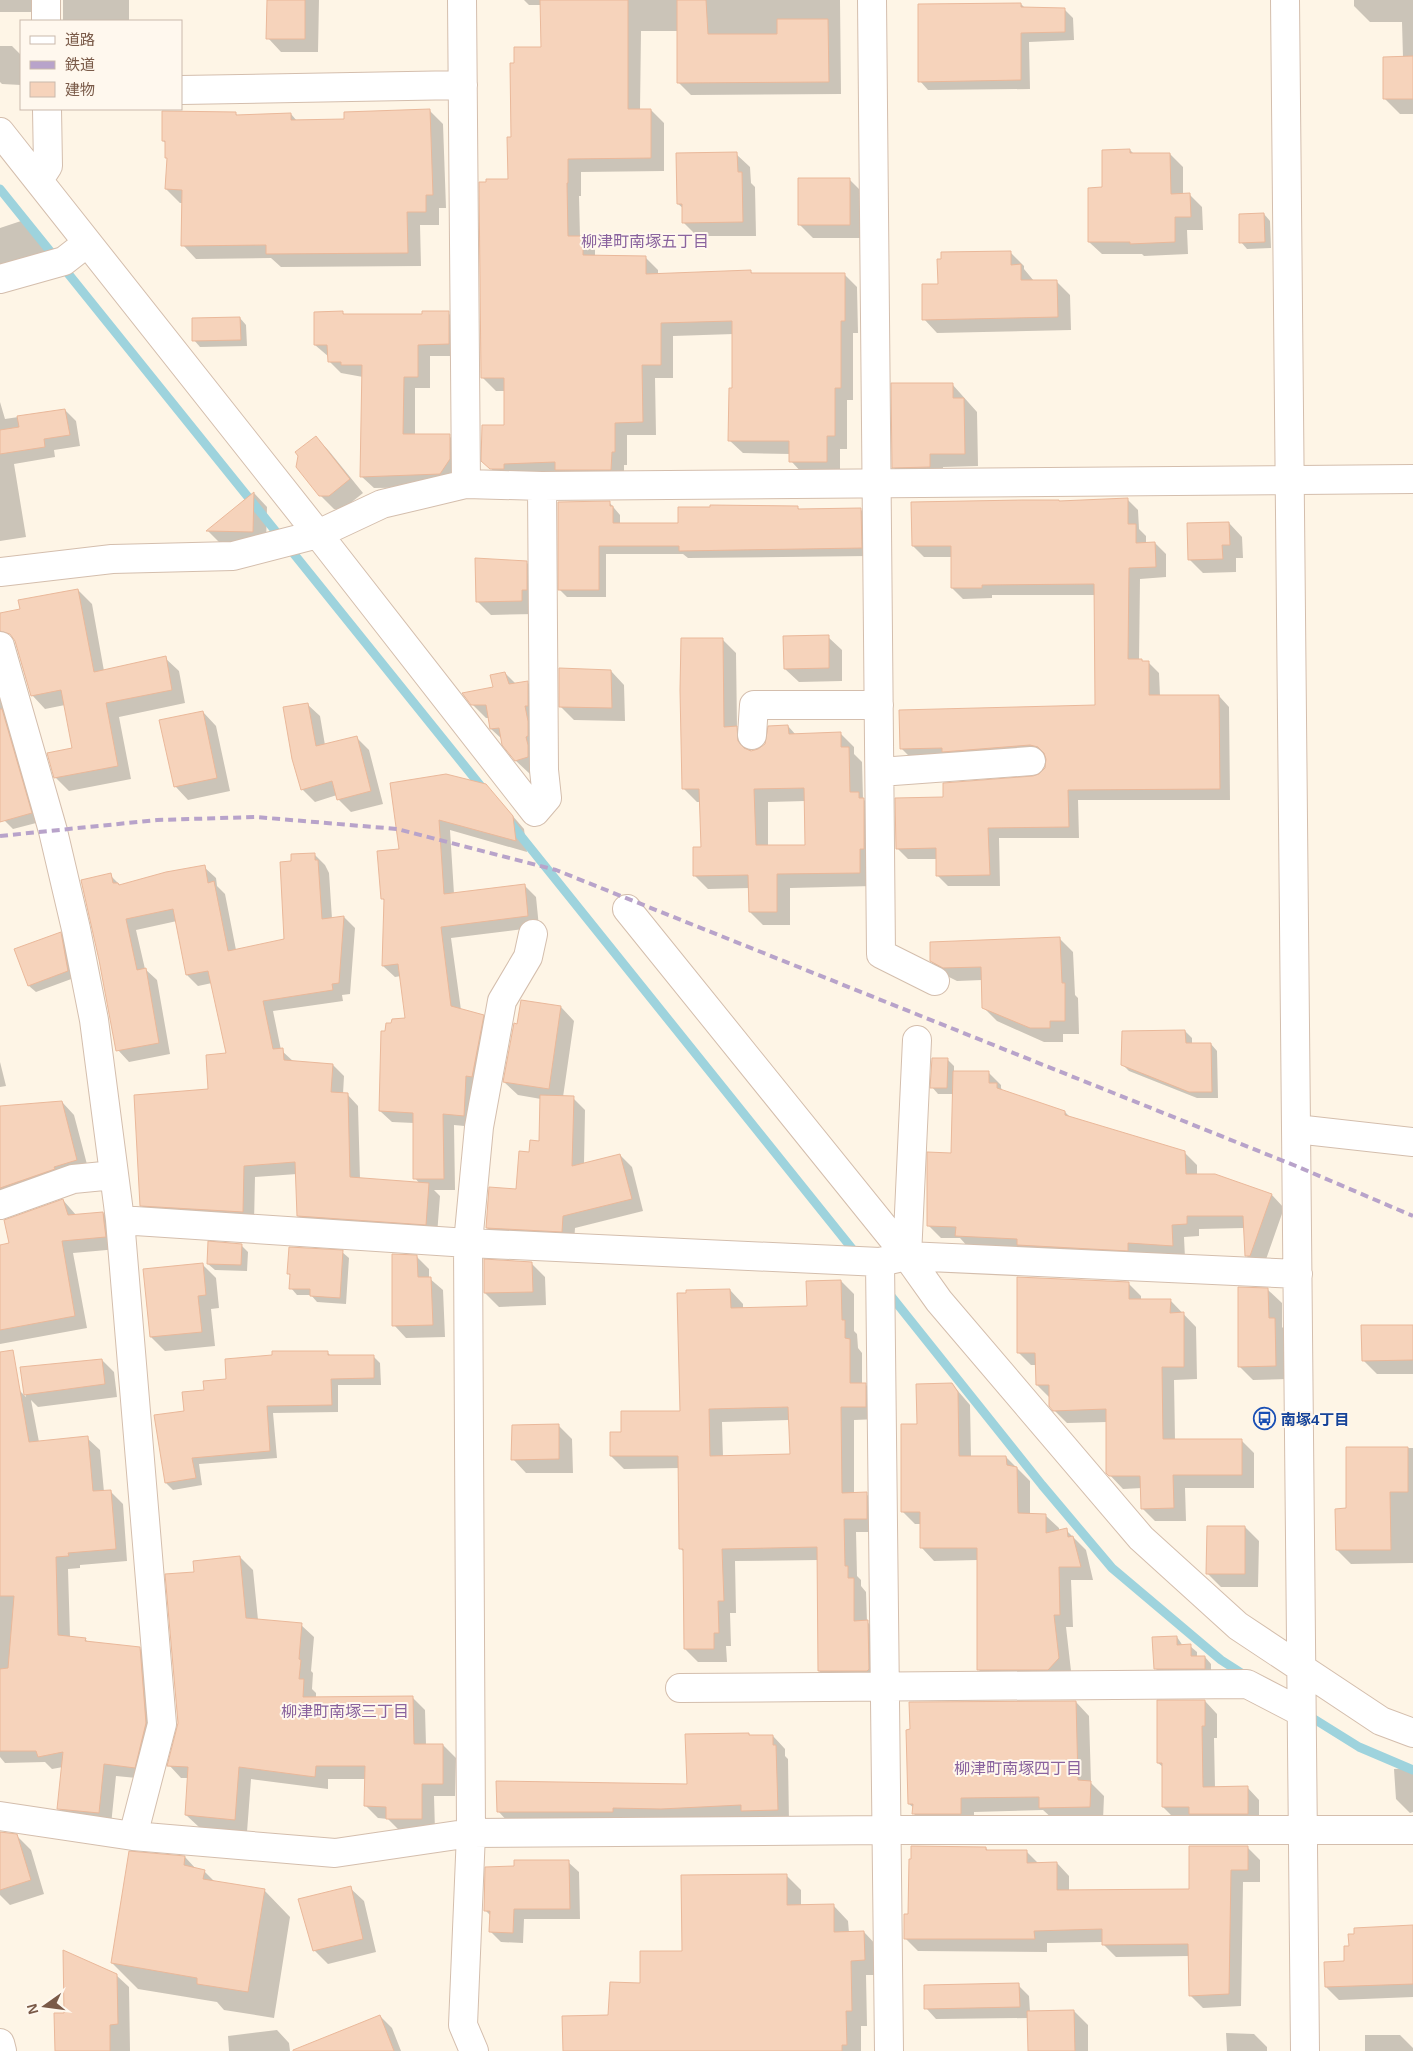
<svg xmlns="http://www.w3.org/2000/svg" width="1413" height="2051" font-family="Helvetica,'Noto Sans JP',sans-serif">
<style>
.shadow{fill:#0003;fill-rule:evenodd}
.lines{fill:none;stroke-linecap:round;stroke-linejoin:round}
.stream{stroke:#9ed3dd;stroke-width:9}
.building{fill:#f6d3bb;stroke:#eab89a;fill-rule:evenodd}
.minor-casing{stroke:#d4bead;stroke-width:30}
.minor{stroke:#fff;stroke-width:28}
.rail{stroke:#b8a3ca;stroke-width:4;stroke-dasharray:8 5;stroke-linecap:butt}
.labels{text-anchor:middle;dominant-baseline:central;stroke-width:4;stroke-linejoin:round;paint-order:stroke}
.transit-label{font-size:15px;font-weight:bold;fill:#164399;stroke:#fff8ee;text-anchor:start}
.neighbourhood-label{font-size:16px;fill:#8a639e;stroke:#fff8ee}
</style>
<rect width="100%" height="100%" fill="#fef5e6"/>
<!-- shadow -->
<path class="shadow" d="M0,0H46L44,12H0Z
M63,0H129V21H63Z
M268,0H319L318,52H281L268,38Z
M524,0H840L841,94L691,95L678,82V31H641L640,110H651L664,123V171L581,172V196H579L580,237L595,250V257H645L658,270V275L751,272L753,274H844L857,287L858,333H853V400H847V449H840V474L804,475L791,461V454L743,453L729,440L733,389L734,334L673,336V378H655L656,435H627V465H624V482L496,474L483,460L506,426L505,391H496L483,378L509,180L515,64L542,48L541,5H529Z
M1354,0H1413V114H1400L1384,98L1403,58L1402,22H1370L1354,6Z
M1021,4L1025,8L1064,9L1073,18L1074,40L1029,42L1030,89L928,90L920,81Z
M0,46H12L21,55V85L2,84L0,82Z
M430,111L443,124L446,208H439V225H420L421,266L281,267L271,258L196,259L183,245V203H180L166,189L168,159L167,144L163,141L235,113L238,116L291,114L297,121L345,120Z
M1130,150L1134,154H1170L1183,167V194H1189L1202,207L1203,230H1187L1188,254L1144,256L1142,254H1102L1089,242L1104,189Z
M736,154L750,167L751,183L755,187L756,236H697L684,223V209L678,204Z
M849,179L863,193V238H813L799,224Z
M1264,214L1270,221L1271,248L1247,249L1241,242Z
M27,219L38,230L49,261L0,277V228Z
M1010,252L1024,266V269L1034,281H1056L1070,295L1071,330L937,333L924,319L939,285Z
M342,312L345,315H424L448,313L461,325V356H430V388H415V436H449L462,448L450,487L374,488L361,476L363,377L341,373L329,361V357L315,345Z
M240,318L246,325L247,346L200,347L194,340Z
M952,384L977,412L978,466L943,467V480H907L893,467Z
M0,402L5,419L65,410L76,421L80,446L54,450L55,457L14,464L26,537L0,541Z
M316,437L329,451L363,493L343,509H334L320,495Z
M254,493L267,507L266,545L221,544L208,531Z
M1127,499L1138,510L1139,529L1146,536V544L1155,543L1166,554V577L1140,579L1139,660L1148,662L1159,673L1160,696H1219L1229,707L1230,800H1078L1079,838H999L1000,886H948L937,875V859H908L897,848L945,798L1040,775L1046,769L1047,757L912,759L901,748L1097,706L1095,595H992V598L963,599L952,588V557H924L913,546L1060,502Z
M609,502L620,515V524H680L797,507L800,510L860,509L868,517L869,556L688,558L683,554H606V597H567L560,590Z
M1229,523L1242,537L1243,558H1236V572L1203,573L1189,559Z
M477,559L526,562L540,576L535,614L491,615L477,601Z
M78,590L92,604L104,671L165,658L179,671L185,703L119,717L131,779L69,791L55,777L74,749L65,705L45,709L32,695L22,610Z
M828,637L842,650V681L799,682L785,669Z
M722,639L736,653L737,728L750,741L751,752L759,750L788,726L796,735L840,733L854,747V754L862,762L863,799L872,807L873,886L790,888V925H763L750,912V888L708,889L694,875L702,848L701,802H697L684,789ZM805,801L806,846H768V802Z
M611,671L624,685L625,721L574,720L560,706Z
M505,673L516,684L527,682L541,696L542,771L530,774L516,761L503,740L491,729L489,718H486L472,704L494,688Z
M0,683L40,822L13,829L4,820L0,805Z
M307,704L320,716L325,745L356,737L369,750L383,804L351,812L339,800L337,795L315,802L302,789Z
M203,712L216,726L230,791L188,800L175,786Z
M391,784L486,785L524,829L527,852L450,830L454,894L524,885L536,897L539,927L451,938L461,1010L483,1016L495,1028L475,1127L454,1125L455,1190H434L440,1196L437,1235L310,1227L298,1216L297,1174L255,1177L254,1223L153,1216L141,1205L210,1091L227,1054L212,983L198,986L187,975L177,921L136,930L145,969L157,980L170,1054L129,1062L118,1050L110,875L121,886L204,867L216,878L217,886L225,894L236,950L285,940L293,862L314,854L325,865L329,873L332,919L344,917L355,928L350,994L342,995L343,1001L273,1011L281,1050L294,1062L333,1065L344,1076L343,1094H347L358,1106L360,1179L420,1184L415,1178L414,1123L392,1122L380,1111L386,1032L392,1024L407,1019L401,976L395,977L383,966L385,901L382,898L401,850Z
M60,934L67,940L74,978L36,992L29,986L15,950Z
M1059,938L1073,952L1075,995L1078,998L1079,1034H1063V1042H1044L997,1021L983,1007L982,980L957,981L945,975L931,961Z
M561,1007L574,1021L563,1097L573,1098L585,1110L584,1164L620,1155L632,1167L643,1211L575,1228L574,1243L499,1240L487,1228L518,1191L530,1153L541,1142V1099L518,1095L504,1082L518,1026Z
M1185,1031L1192,1038V1044H1211L1217,1051L1218,1098H1197L1129,1071L1122,1064Z
M947,1059L954,1066V1072H988L1001,1085V1088L1003,1091L1065,1112L1071,1118L1184,1152L1197,1165V1175H1215L1272,1195L1284,1208L1263,1268H1258L1246,1255L1244,1228L1199,1229V1236L1184,1237L1185,1258L969,1248L960,1238H941L928,1225L952,1155L954,1094H938L932,1087Z
M0,1062L6,1086L0,1087Z
M62,1102L74,1115L89,1172L0,1207V1107Z
M63,1200L76,1215L103,1213L115,1225L118,1249L73,1253L87,1328L0,1344V1246L11,1244Z
M241,1245L248,1252L247,1271L215,1270L208,1264Z
M342,1252L349,1258L346,1304L317,1302L311,1295H297L291,1288V1276L288,1273Z
M417,1257L429,1269V1278L443,1290L445,1337L406,1338L394,1325Z
M531,1263L545,1277L546,1305L499,1307L485,1293Z
M203,1265L216,1278L219,1308L211,1309L215,1346L165,1351L151,1337Z
M841,1281L854,1294V1331L857,1334L858,1348L862,1353V1384H865L878,1397L879,1419L854,1420V1494H866L880,1507V1532H856L857,1576L861,1580V1586L866,1592L867,1622L881,1635L882,1682L833,1684L819,1671V1560L735,1561L736,1613H730L731,1646H726L727,1662H698L685,1649L684,1552L680,1548V1468L624,1469L611,1456L622,1434L681,1412L730,1290L743,1304V1308L808,1307ZM789,1420L791,1456L723,1457L722,1422Z
M1128,1283L1141,1296V1300H1170L1196,1327L1197,1379L1174,1380L1175,1440H1241L1254,1453V1488H1185L1186,1521H1155L1142,1508V1488L1123,1489L1107,1472V1422L1067,1423L1054,1410L1050,1398L1037,1385V1365H1031L1018,1352Z
M1268,1290L1282,1303V1327L1288,1333L1289,1379L1253,1380L1239,1366Z
M1413,1326V1374H1377L1363,1360Z
M327,1352L331,1356H373L380,1363L381,1385H338V1412L273,1413L277,1458L199,1464L202,1485L173,1490L166,1483L186,1412L205,1391L227,1380Z
M102,1360L114,1372L117,1397L38,1407L31,1400L39,1442L87,1438L100,1450L104,1492L110,1491L123,1504L127,1561L80,1565V1568L68,1569L70,1637L85,1639L89,1643L139,1648L152,1660L147,1779L116,1776L111,1825L71,1821L59,1808L63,1767L52,1769L45,1762L5,1763L0,1757V1394L20,1391L26,1397L21,1368Z
M952,1384L970,1405L971,1457H1006L1030,1481V1515L1046,1516L1059,1528V1531L1066,1530L1086,1550L1093,1580H1071L1073,1627H1066L1071,1671L1061,1682L991,1683L979,1670L978,1560L934,1561L922,1548L921,1524H915L903,1512L919,1425Z
M558,1425L572,1439L573,1473H526L513,1459Z
M1347,1448H1413V1563L1351,1564L1337,1550L1347,1509Z
M1245,1527L1259,1541L1258,1587H1221L1207,1573Z
M240,1557L253,1570L258,1620L301,1625L314,1637L311,1671L313,1673L312,1689L316,1693V1698L412,1697L425,1710L426,1745H443L456,1758L455,1796H434L435,1831H400L388,1819L378,1818L366,1806V1779H328V1789L251,1779L247,1832L199,1827L186,1815L189,1778H181L169,1765L179,1723L195,1573Z
M1177,1637L1183,1646H1190L1197,1652V1657H1205L1211,1664V1675H1162L1155,1668Z
M1205,1701L1217,1714V1738H1214L1215,1788L1247,1787L1259,1800V1826L1175,1819L1163,1807V1767L1158,1763Z
M1076,1702L1089,1716L1091,1783L1104,1796L1103,1820H1054L1043,1810L974,1812V1827H927L914,1814V1808L909,1804Z
M749,1734L751,1737L773,1736L785,1749V1756L788,1759L789,1822L755,1823L749,1817L510,1824L498,1811L688,1785Z
M1413,1768V1812L1410,1813L1396,1799L1394,1769Z
M0,1832L17,1836L31,1850L44,1894L10,1905L0,1895Z
M1247,1847L1260,1860V1882H1243L1241,2006L1203,2008L1190,1995L1189,1956L1116,1957L1103,1944V1942L1047,1943V1952L918,1951L905,1938L910,1915L986,1848L989,1852L1026,1851L1039,1864L1057,1863L1069,1876V1891H1190Z
M185,1857L197,1870L204,1871L215,1882L264,1890L290,1917L274,2018L224,2010L217,2002L138,1989L112,1963Z
M568,1862L579,1872L580,1919H524L523,1943L501,1942L490,1931L491,1916L485,1910L516,1867Z
M786,1875L801,1890V1906L833,1905L848,1921L849,1933L864,1932L879,1948V1975H866L867,2026H861V2051H564L609,2016L642,1984Z
M350,1888L364,1901L376,1952L328,1964L314,1950Z
M1413,1926V1997L1339,2000L1326,1987L1345,1962Z
M116,1975L129,1987L130,2051H56L65,2014Z
M1018,1985L1029,1996L1030,2012L1074,2011L1088,2025V2051H1029V2018L936,2019L926,2008Z
M380,2016L392,2028L401,2051H342Z
M277,2030L289,2043L290,2051H229L228,2036Z
M1226,2033L1254,2034L1267,2047V2051H1227Z
M1365,2035H1400L1413,2048V2051H1365Z"/>
<g class="lines">
<!-- stream -->
<path class="stream" d="M0,189L484,790
M508,820L858,1256
M887,1291L1042,1485L1112,1568L1221,1660L1246,1676
M1306,1714L1359,1747L1413,1770"/>
</g>
<!-- building -->
<path class="building" d="M267,0H305V39H266Z
M540,0H628V109H651V158L568,159V183H567L568,236H583V255L646,256V274L751,270V273H845V321H841V388H835V436H827V462H789V441H728L729,388H732V321L661,323V365H642L643,422L615,423V452H612L611,470H555V462L504,464V469H490L481,461L482,425H504V378H481L479,182H486V179H508L507,137H511L510,63H514V47H541Z
M677,0H706L708,34H777V19H828L829,82L677,83Z
M1021,3V7L1065,8V32L1021,33V80L918,82V4Z
M1413,56V99H1383V57Z
M430,109L433,195H426V212H407L408,253L266,254V245L181,246L182,190L165,189L167,158H165V141H162V111L236,112V115L291,113V120L344,119V112Z
M1130,149V153H1170L1171,194L1190,193L1191,217H1175V242L1130,244V242H1088V188L1102,187V150Z
M737,152L738,172H742L743,222L682,223V204H677L676,153Z
M798,178H850V225H798Z
M1264,213L1265,242L1239,243V214Z
M1011,251V265L1021,264V280H1057L1058,317L922,320V284H938L937,259H941V252Z
M343,311V314H422V311H449V344L418,345V377H404L403,434H450V459L440,474L360,477L362,365H341V362H328L327,345H314V312Z
M240,317L241,340L192,341V318Z
M891,383H953V398H964L965,454H930V467L892,468Z
M65,409L70,435L44,439L45,447L0,454V430L19,427L17,416Z
M316,436L350,479L329,496H319L296,467L298,456L295,452Z
M254,492L253,532L206,531Z
M1128,498V524H1136V543L1155,542L1156,567L1129,568L1128,659H1142V661H1149V695H1219L1220,789L1068,790L1069,827L988,828L990,875L936,876V848L896,849L895,798L943,797V783L1033,776L1039,774L1045,768L1046,759L1044,753L1038,747L1030,745L942,752V748L900,749L899,710L1095,705L1094,584L982,585V588H951V546H912L911,502L1023,500H1059V501Z
M610,501V506H613V523H678V507H710V505L798,506V509L861,508L862,548L679,551V546H599V590H558V502Z
M1229,522L1230,545H1222L1223,559L1188,560L1187,523Z
M475,558L527,561V590H522V601L476,602Z
M78,589L94,672L166,656L172,690L106,703L118,766L54,778L47,753L72,748L61,690L31,696L15,641L10,634L0,631V613L20,609L18,600Z
M829,635V668L784,669L783,636Z
M681,638H723L724,727L737,726L738,741L744,748L751,751L758,749L765,744L768,726L788,725L789,734L841,732V747H849L850,792H859V798H864V849H860V873L777,874V912H749L748,875L693,876V847H701L699,789H682L680,690ZM804,788L805,845H756L754,789Z
M559,668L611,670L612,708L559,707Z
M505,672L509,684L528,681V706H525L528,721V736L526,737L528,745V757L515,761L502,745L499,728L490,729L486,705H471L462,693L493,687L490,675Z
M308,703L316,746L357,736L371,791L337,800L332,781L301,790L292,759L283,707Z
M0,709H2L32,813L0,822Z
M203,711L217,778L174,787L159,720Z
M446,774L486,784L513,816L516,841L439,820L444,894L525,884L528,916L441,927L451,1006L484,1015L472,1077L466,1076L464,1116L443,1114L444,1179H413V1113L379,1111L381,1031H385L386,1023H391L392,1019L405,1018L398,964L382,966L384,899H381L377,851L399,849L390,783Z
M315,853V860H318L322,919L344,916L339,983L332,984L333,990L263,1001L273,1049L283,1048L284,1060L333,1064L331,1092L348,1093L350,1177L429,1183L426,1225L297,1216L295,1162L244,1166L243,1212L140,1206L134,1095L208,1089L206,1055L226,1053L208,971L186,975L173,909L126,919L137,970L146,968L159,1043L116,1051L99,960L81,880L111,873L113,883H118L119,885L166,872L205,865L208,883L214,881L228,951L284,939L280,862L291,861V854Z
M61,932L68,971L28,986L14,949Z
M1060,937L1062,983H1065V1021H1050V1028H1030L982,1008L981,967L943,968L930,961V942Z
M521,1000L561,1006L549,1089L503,1082L514,1023L517,1024Z
M1185,1030L1186,1043H1211L1212,1092H1189L1121,1065L1122,1031Z
M932,1058H948L947,1088H930Z
M953,1071H989V1083H997V1088L1065,1111V1115L1185,1151L1186,1174H1215L1272,1194L1250,1256H1245L1243,1216H1187V1224L1172,1225L1173,1246L1128,1243V1251L1017,1245V1239L955,1236L956,1227L927,1226V1152L951,1153Z
M540,1095L574,1096L572,1166L620,1154L632,1199L563,1216L562,1232L486,1228L489,1187L516,1189L519,1151L529,1152L530,1140L539,1141Z
M62,1101L77,1160L54,1167L55,1169L0,1188V1106Z
M63,1199L68,1215L103,1212L104,1222L106,1237L62,1241L75,1316L0,1330V1245L9,1243L4,1220Z
M208,1241L242,1244L241,1265L207,1264Z
M289,1247L343,1250L340,1298L310,1296V1289H289L290,1274H287Z
M392,1254L417,1255L418,1277H431L433,1325L392,1326Z
M484,1259L532,1262L533,1292L484,1293Z
M203,1263L206,1295L198,1296L202,1332L150,1337L143,1269Z
M1017,1277L1129,1282V1299H1171L1170,1313L1184,1312V1367H1162L1163,1439H1242V1475H1173L1174,1508L1141,1509L1140,1476H1109L1106,1473V1409L1053,1411L1049,1406V1385H1036L1035,1353H1017Z
M841,1280L842,1320H845V1338L850,1339V1383H866V1407H841L842,1493L867,1492V1519H844L845,1566H848V1578H854V1621L868,1620L869,1669L867,1671H818L817,1547L722,1549L724,1601H718L719,1633H714V1649H684L683,1549H679L678,1456H610V1432H621V1411H680L677,1293H686V1290L730,1289L731,1308L807,1306L806,1281ZM788,1407L790,1454L710,1456L709,1409Z
M1238,1287L1268,1288L1269,1318H1275L1276,1366L1238,1367Z
M1361,1325H1413V1360L1362,1361Z
M13,1350L29,1442L88,1436L93,1491L111,1490L116,1549L68,1553L69,1556L56,1557L58,1635L86,1638L85,1641L140,1647L146,1723L135,1768L104,1764L99,1813L57,1809L63,1752L38,1757L36,1751H0V1669L8,1668L14,1596H0V1352Z
M272,1351H328V1355H374V1378L331,1379L332,1405L267,1406L270,1451L192,1458L196,1478L165,1483L154,1415L184,1411L182,1392L204,1390L203,1381L226,1379L225,1359L272,1355Z
M102,1359L105,1384L24,1395L20,1367Z
M952,1383L958,1392L959,1456H1006L1007,1465L1017,1467L1018,1513L1046,1514V1533L1067,1528L1068,1537L1073,1536L1081,1567H1059L1060,1615H1054L1059,1658L1048,1670H977V1548H920V1512H901V1424H917L916,1384Z
M559,1424V1459L511,1460L512,1425Z
M1346,1447H1408V1492H1390L1391,1550H1336L1335,1509L1346,1508Z
M1207,1526H1245V1574H1206Z
M240,1556L246,1618L302,1623L299,1659L301,1660L299,1679H304L303,1697L413,1696L414,1744H443V1784H422V1819H386V1807L364,1806L365,1766H316L315,1777L239,1767L235,1820L185,1815L188,1767L167,1766L178,1723L165,1574L194,1572L193,1561Z
M1177,1636V1645L1191,1644V1656H1205V1669H1154L1152,1637Z
M1157,1700H1205V1726H1202L1203,1787L1248,1786V1814H1189V1807H1162V1763H1157Z
M1076,1701L1078,1780L1091,1781L1090,1807L1039,1808V1797L961,1798V1814H912L913,1804H908L906,1730L910,1729L909,1702Z
M749,1733V1735H773V1745H776L778,1810L741,1811V1805L661,1809L613,1808V1812H497L496,1781L687,1784L685,1734Z
M0,1832L17,1834L31,1880L0,1890Z
M911,1846L986,1847V1850H1027V1863L1057,1862V1890L1189,1889V1846H1248V1870H1231L1229,1994L1189,1996L1188,1944L1102,1945V1929L1034,1931L1035,1939H904V1914H908L909,1859H911Z
M129,1851L185,1856L184,1865L205,1870L203,1879L265,1889L248,1992L197,1984V1978L111,1963Z
M514,1860H569L570,1909H514L513,1933L489,1932L490,1911H484L485,1867L514,1866Z
M787,1874V1905L834,1904V1932L864,1931L865,1960L851,1961L852,2011H846L847,2045H842V2051H563L562,2016L608,2015L610,1982L640,1983V1951H682L681,1875Z
M351,1886L363,1939L313,1951L298,1899Z
M1413,1925V1984L1325,1987L1324,1962L1344,1961V1946H1349L1348,1934H1354V1928Z
M63,1950L117,1974L118,2024L110,2025V2051H55L54,2013H64Z
M1019,1983L1020,2007L924,2009V1985Z
M1074,2010L1075,2051H1028L1027,2011Z
M380,2015L394,2051H293V2050Z"/>
<g class="lines">
<defs>
<path id="minor" d="M46,0V21
M462,0L466,484
M872,0L881,954L935,981
M1285,0L1305,2051
M181,90L463,85
M0,132L318,534L535,812L547,798L544,770L542,486
M39,180L48,166L47,109
M0,279L64,261L87,243
M0,572L112,559L233,556L318,534L382,504L466,484L542,486L1413,479
M0,646L53,831L76,929L94,1020L120,1220L162,1724L133,1836
M752,735L754,705H879
M880,772L1031,761
M627,909L907,1256L939,1301L1141,1538L1238,1626L1381,1721L1413,1733
M1296,1129L1413,1142
M0,1205L73,1179L114,1175
M120,1220L468,1243L880,1262L907,1256L1298,1274
M907,1256L917,1040
M880,1262L889,2051
M680,1688L1247,1684L1301,1712
M0,1816L133,1836L335,1853L471,1833L888,1830H1413
M0,2043L2,2051
M474,2051L463,2025L471,1833L468,1243L479,1127L502,1001L528,957L533,934"/>
</defs>
<!-- minor casing -->
<use href="#minor" class="minor-casing"/>
<!-- minor -->
<use href="#minor" class="minor"/>
<!-- rail -->
<path class="rail" d="M0,836L157,820L256,817L397,829L556,870L1296,1166L1413,1216"/>
</g>
<!-- icons -->
<defs>
<symbol id="bus-ring" viewBox="-11 -11 22 22"><circle r="9.5" fill="#fff8ee" stroke="#1a4fb4" stroke-width="1.5"/><path d="M-5-6H5V4H4V6H2V4H-2V6H-4V4H-5ZM-3.5-4V0h7V-4ZM-3.5 1.2v1.5H-2V1.2ZM2 1.2v1.5H3.5V1.2Z" fill="#1a4fb4"/></symbol>
</defs>
<g fill-rule="evenodd">
<use href="#bus-ring" x="1252" y="1406" width="25" height="25"/>
</g>
<g class="labels">
<!-- transit labels -->
<g class="transit-label">
<text x="1281" y="1419">南塚4丁目</text>
</g>
<!-- neighbourhood labels -->
<g class="neighbourhood-label">
<text x="645" y="241">柳津町南塚五丁目</text>
<text x="345" y="1711">柳津町南塚三丁目</text>
<text x="1018" y="1768">柳津町南塚四丁目</text>
</g>
</g>
<!-- legend -->
<rect x="20" y="20" width="162" height="90" fill="#fff8ee" stroke="#cab9ac"/>
<rect x="30" y="36" width="25" height="8" fill="#ffffff" stroke="#cab9ac"/>
<text x="65" y="45" font-size="15" fill="#7a5a48">道路</text>
<rect x="30" y="61" width="25" height="8" fill="#b8a3ca" stroke="#cab9ac"/>
<text x="65" y="70" font-size="15" fill="#7a5a48">鉄道</text>
<rect x="30" y="82" width="25" height="15" fill="#f6d3bb" stroke="#cab9ac"/>
<text x="65" y="95" font-size="15" fill="#7a5a48">建物</text>
<!-- north arrow -->
<g transform="translate(45 2006) rotate(256)" stroke="#fff8ee" stroke-width="4" paint-order="stroke">
<path d="M0-4L9 19L0 12L-9 19Z" fill="#7a5a48"/>
<text y="-8" font-size="14" font-weight="bold" text-anchor="middle" fill="#7a5a48">N</text>
</g>
</svg>
